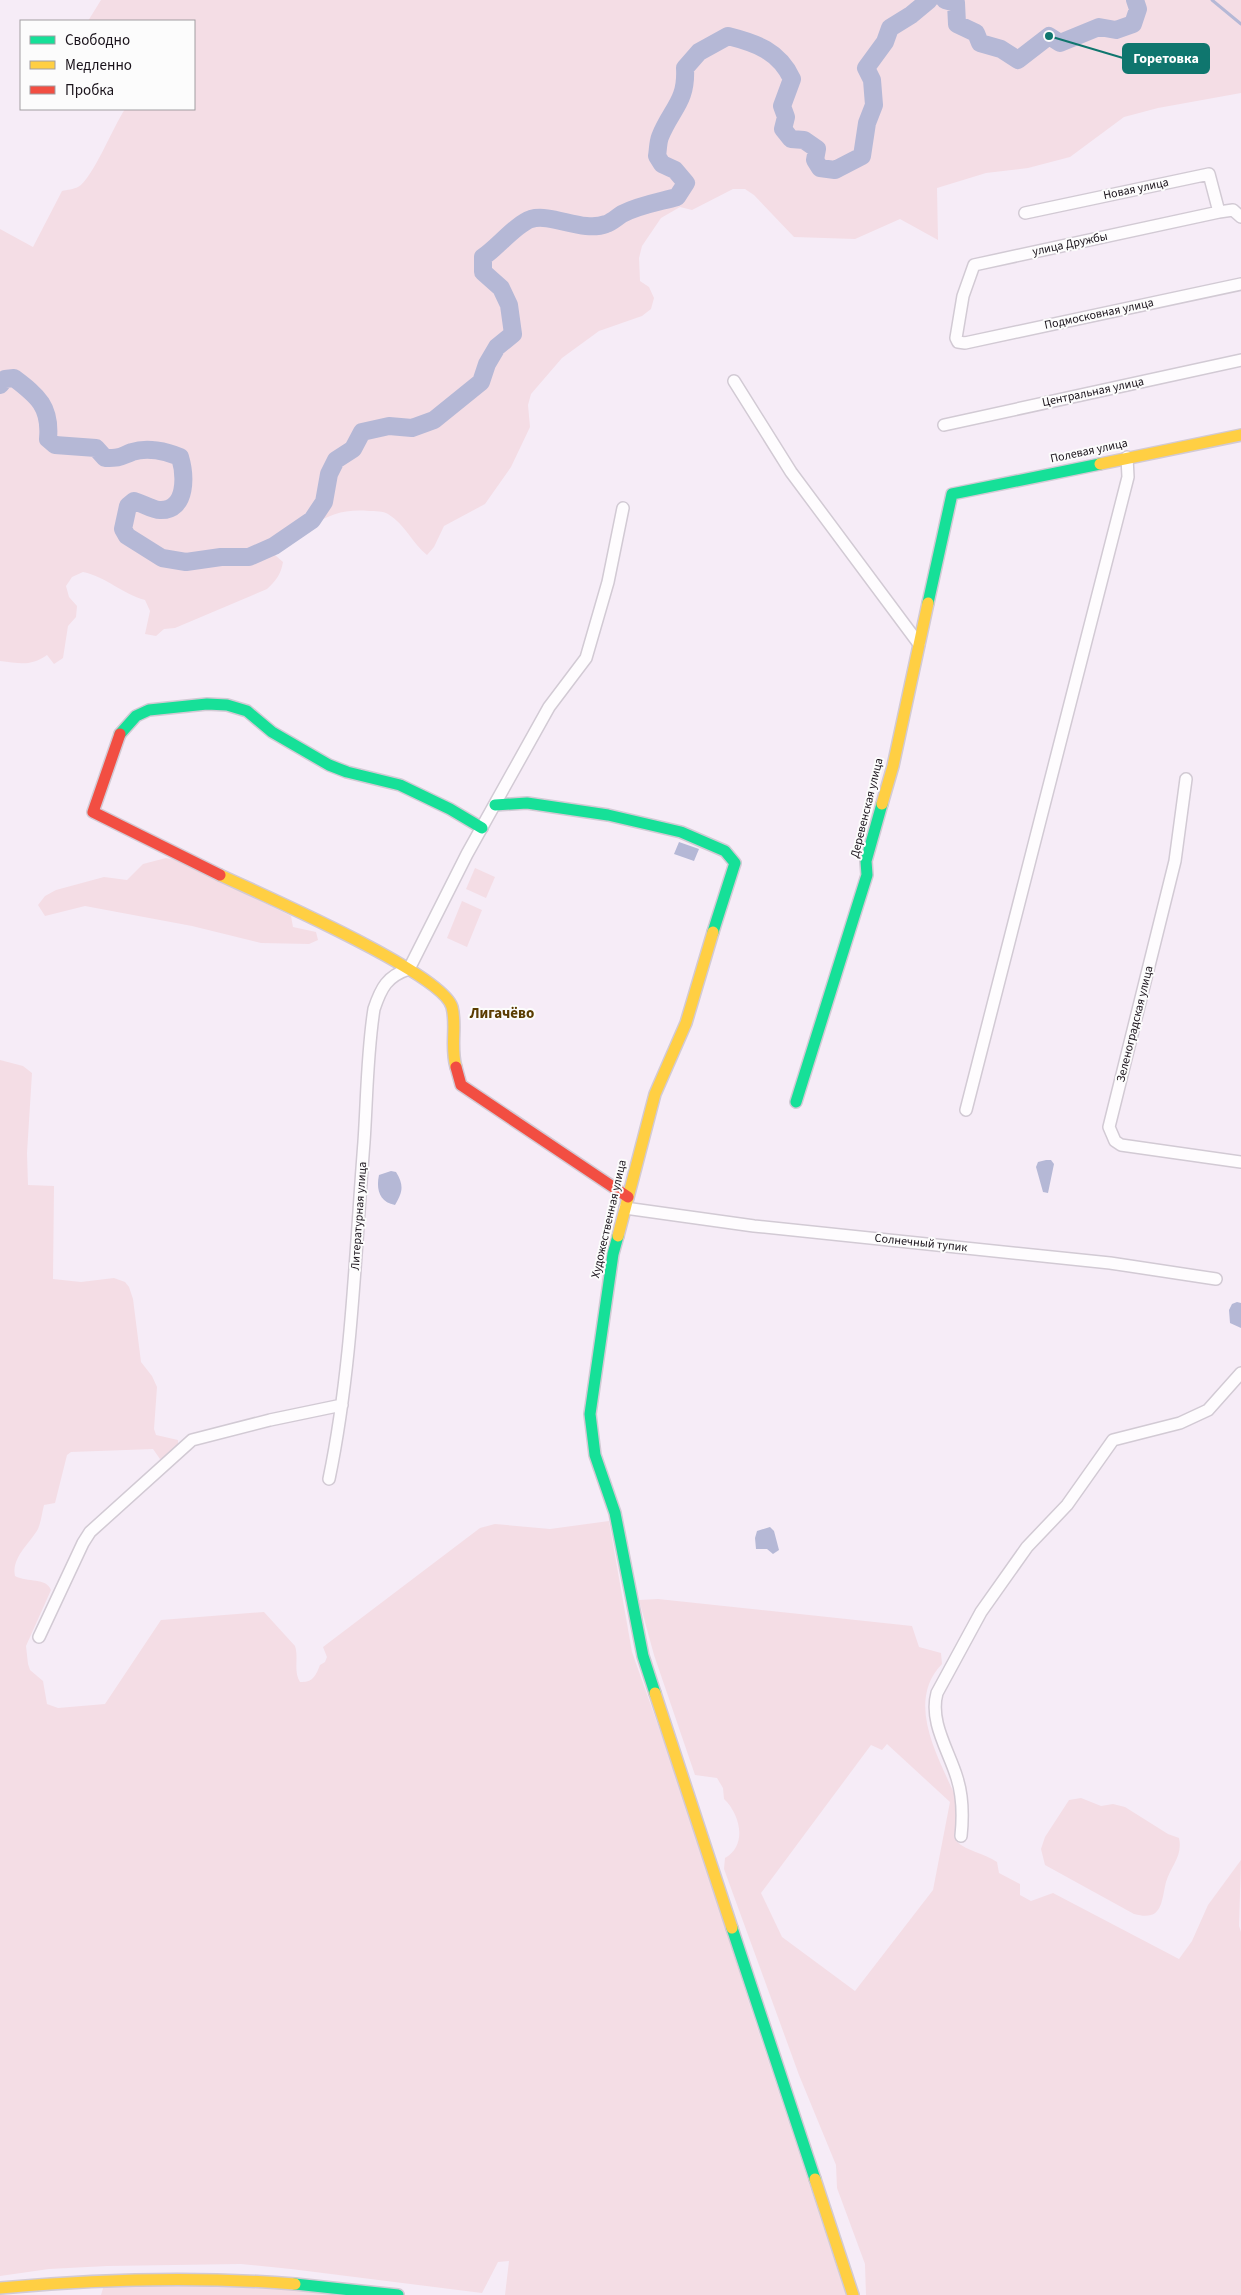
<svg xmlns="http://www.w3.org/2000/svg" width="1241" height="2295" font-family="'Source Sans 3',sans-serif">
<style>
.green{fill:#f4dde5;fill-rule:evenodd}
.water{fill:#b5b8d6}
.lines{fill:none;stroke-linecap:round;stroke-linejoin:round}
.stream{stroke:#b5b8d6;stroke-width:3}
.river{stroke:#b5b8d6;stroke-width:18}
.street-casing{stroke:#d2cad4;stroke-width:14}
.fast-casing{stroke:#d2cad4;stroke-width:14}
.slow-casing{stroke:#d2cad4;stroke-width:14}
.jam-casing{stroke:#d2cad4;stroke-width:14}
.street{stroke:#fefcfe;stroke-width:11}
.fast{stroke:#16e098;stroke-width:11}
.slow{stroke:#ffcf43;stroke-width:11}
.jam{stroke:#f24e42;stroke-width:11}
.labels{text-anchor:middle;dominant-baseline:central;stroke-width:4;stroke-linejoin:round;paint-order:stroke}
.street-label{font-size:12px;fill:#19121a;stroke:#fcfcfc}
.quarter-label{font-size:15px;font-weight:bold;fill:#5b3d01;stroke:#fcfcfc}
.leader{fill:none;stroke:#0f766e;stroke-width:2}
.callout-dot{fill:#0f766e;stroke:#fcfcfc;stroke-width:2}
.callout{fill:#0f766e;stroke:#0f766e;stroke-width:2}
.callout-label{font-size:14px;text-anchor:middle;font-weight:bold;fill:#fff}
</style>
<rect width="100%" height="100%" fill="#f6ecf7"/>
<!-- green -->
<path class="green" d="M101,0H1241V93L1158,108L1124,117L1070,157L1028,168L986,173L937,188L938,240L900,219L855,239L794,237L754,195L745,189H733L692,210L680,207L661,218L642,246L639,258L640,281L649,287L654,298L651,309L642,316L599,331L562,358L531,394L528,405L530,427L511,467L485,504L444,526L434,547L427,555C412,543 405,524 388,514C383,511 375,511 369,511C325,507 308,530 275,555L283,562C281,574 276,581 267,589L175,628L164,629L156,636L145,634L150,611L145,600C122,594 107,577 83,572L72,577L66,586L69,597L77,606L76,617L68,626L63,658L54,664L47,655C30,667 19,663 0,661V229L33,247L62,191C67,190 74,189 78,187C92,180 114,125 125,109H194V21H88Z
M166,858L177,860L291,916L293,927L316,932L318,940L309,944L261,943L192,926L85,906L45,916L38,905L45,896L56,890L104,877L127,880L143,864Z
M475,868L495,877L486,898L466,889Z
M462,901L482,910L467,947L447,938Z
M0,1060L23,1066L32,1073L27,1153L28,1185L54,1186L53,1279L81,1282L114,1278L125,1282L129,1287L133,1299L141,1362L152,1376L157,1387L154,1429L156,1435L178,1440V1446L166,1458L160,1459L153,1449L71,1452L67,1455L55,1503L44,1505C42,1513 41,1522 38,1529C30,1543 11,1558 15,1576C28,1583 46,1577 51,1590L26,1646L28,1664L30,1670L43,1681L47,1704L58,1708L105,1704L161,1620L264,1612L295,1646C299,1658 293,1671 300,1682C313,1683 316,1675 320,1665L325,1662L327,1657L323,1647L480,1528L495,1524L550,1529L609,1521L632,1652L685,1801L750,2006L846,2295H505L509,2261L498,2262L482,2293L291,2269L241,2264L107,2266L49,2269L0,2276Z
M658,1599L912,1626L919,1647L941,1653L942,1664C904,1703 940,1760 957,1800L958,1811L956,1841C968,1852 984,1853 997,1862L999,1873L1020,1884V1895L1031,1901L1053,1893L1179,1959L1192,1941L1208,1905L1241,1860L1239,1926L1241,1932V2295H866L865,2264L837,2188L836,2165L799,2075L724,1869L725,1858C748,1845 740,1814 724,1799L723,1788L717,1778L695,1775L654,1655L639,1600ZM887,1744L950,1802L933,1890L855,1991L782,1937L761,1893L871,1745L882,1750Z
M1081,1798L1101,1806L1113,1804L1125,1807L1168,1834L1179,1838C1183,1856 1171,1866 1166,1882C1161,1902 1163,1922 1134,1914L1045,1865L1041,1849L1045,1837L1069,1800Z
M104,2285H252L351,2295H101Z"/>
<!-- water -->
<path class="water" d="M679,842L699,849L694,861L674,854Z
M1046,1160H1051L1054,1164L1048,1193L1043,1192L1036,1167L1038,1162Z
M391,1171L396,1172C404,1185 403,1192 395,1205C379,1202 376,1189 379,1175Z
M1237,1302L1241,1303V1328L1230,1323L1229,1310L1232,1304Z
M770,1527L774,1531L779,1550L773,1554L767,1549H756L755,1538L757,1531Z"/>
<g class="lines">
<!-- stream -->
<path class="stream" d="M1212,0L1241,24"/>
<!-- river -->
<path class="river" d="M945,0L956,3L957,24L976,33L980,43L1001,49L1018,60L1049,36L1060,43L1099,27L1116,30L1133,24L1138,9L1135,0
M0,385L5,379L14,378C38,396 51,407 48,439L55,445L96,448L105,458C121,458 119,457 132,452C147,447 166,451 180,457C185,474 188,511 160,510C152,510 142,503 134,501L128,506L123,529L127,536L162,558L186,562L221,557H249L274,546L312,520L324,502L329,474L336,460L353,449L362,432L389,426L412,428L434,420L481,382L487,364L497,347L513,334L509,305L501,288L483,272V257C497,248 516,224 531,219C552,213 583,233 606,224C612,222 617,217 622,214C639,205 659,202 677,197L686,183L675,170L662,164L657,156C658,150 658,142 660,137C671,109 687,102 685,68L699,52L728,36C756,43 779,51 792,79L782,106L786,117L783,129L791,139L804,140L817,149L815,160L820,168L835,170L862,156L867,123L874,105L872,80L866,68L885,42L890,28L911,15L929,0"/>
<defs>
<path id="street" d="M1025,213L1209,174L1219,212
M1241,217L1233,210L1219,212L974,265L963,296L956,338L958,342L965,343L1241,284
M734,381L791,472L919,644
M944,425L1241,360
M1186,779L1175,861L1109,1127L1115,1141L1121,1145L1241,1162
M966,1110L1128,477L1127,457
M625,1208L754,1226L1110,1263L1216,1279
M329,1479C352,1368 355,1255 364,1142C367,1098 367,1053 374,1009C381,988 387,976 409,969L467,854L549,707L586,658L608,582L623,508
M39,1637L83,1543L90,1532L192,1440L270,1420L342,1405
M961,1836C963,1817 963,1797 957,1778C949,1751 929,1722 937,1693L981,1612L1027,1547L1067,1505L1113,1440L1180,1423L1208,1410L1241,1373"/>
<path id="fast" d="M928,603L952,494L1100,464
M120,734L136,716L149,710L207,704L227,705L247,711L272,732L329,765L347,772L400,785L450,809L482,828
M495,805L527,803L608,815L681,832L725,851L735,863L713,932
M796,1102L867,875L866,861L882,804
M618,1236L613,1254L590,1414L595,1455L615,1513L643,1656L655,1693
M732,1928L815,2179
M295,2284L398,2295"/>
<path id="slow" d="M1100,464L1241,435
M882,804L893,766L928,603
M220,875C258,893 443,973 452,1007C457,1026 450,1047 456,1067
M618,1236L655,1094L686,1023L713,932
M655,1693L732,1928
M815,2179L853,2295
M0,2288C99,2279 196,2276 295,2284"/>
<path id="jam" d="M120,734L93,812L220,875
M456,1067L461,1085L628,1197"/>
</defs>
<!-- street casing -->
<use href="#street" class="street-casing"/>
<!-- fast casing -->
<use href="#fast" class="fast-casing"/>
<!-- slow casing -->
<use href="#slow" class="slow-casing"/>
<!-- jam casing -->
<use href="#jam" class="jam-casing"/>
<!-- street -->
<use href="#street" class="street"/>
<!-- fast -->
<use href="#fast" class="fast"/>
<!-- slow -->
<use href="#slow" class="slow"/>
<!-- jam -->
<use href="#jam" class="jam"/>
</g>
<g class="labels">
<!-- street labels -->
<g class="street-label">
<text transform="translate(1136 189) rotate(-12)">Новая улица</text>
<text transform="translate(1070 244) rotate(-12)">улица Дружбы</text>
<text transform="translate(1099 314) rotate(-12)">Подмосковная улица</text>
<text transform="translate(1093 392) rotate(-12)">Центральная улица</text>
<text transform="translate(1089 451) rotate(-12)">Полевая улица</text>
<text transform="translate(867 808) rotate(-76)">Деревенская улица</text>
<text transform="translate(1135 1024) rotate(-76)">Зеленоградская улица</text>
<text transform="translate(359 1216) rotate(-86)">Литературная улица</text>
<text transform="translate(609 1219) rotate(-77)">Художественная улица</text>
<text transform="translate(921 1243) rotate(6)">Солнечный тупик</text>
</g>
<!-- quarter labels -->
<g class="quarter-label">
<text x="502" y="1013">Лигачёво</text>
</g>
</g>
<!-- callouts -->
<path class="leader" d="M1049 36L1123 58"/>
<circle class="callout-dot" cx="1049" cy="36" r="5"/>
<rect class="callout" x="1123" y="44" width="86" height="29" rx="5"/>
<g class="callout-label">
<text x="1166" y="63">Горетовка</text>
</g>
<!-- legend -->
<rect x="20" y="20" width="175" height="90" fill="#fcfcfc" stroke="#a19ea2"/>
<rect x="30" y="36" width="25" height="8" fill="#16e098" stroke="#a19ea2"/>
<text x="65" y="45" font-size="15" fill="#19121a">Свободно</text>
<rect x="30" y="61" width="25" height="8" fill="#ffcf43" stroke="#a19ea2"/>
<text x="65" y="70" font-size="15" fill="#19121a">Медленно</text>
<rect x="30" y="86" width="25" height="8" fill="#f24e42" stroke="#a19ea2"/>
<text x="65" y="95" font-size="15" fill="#19121a">Пробка</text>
</svg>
